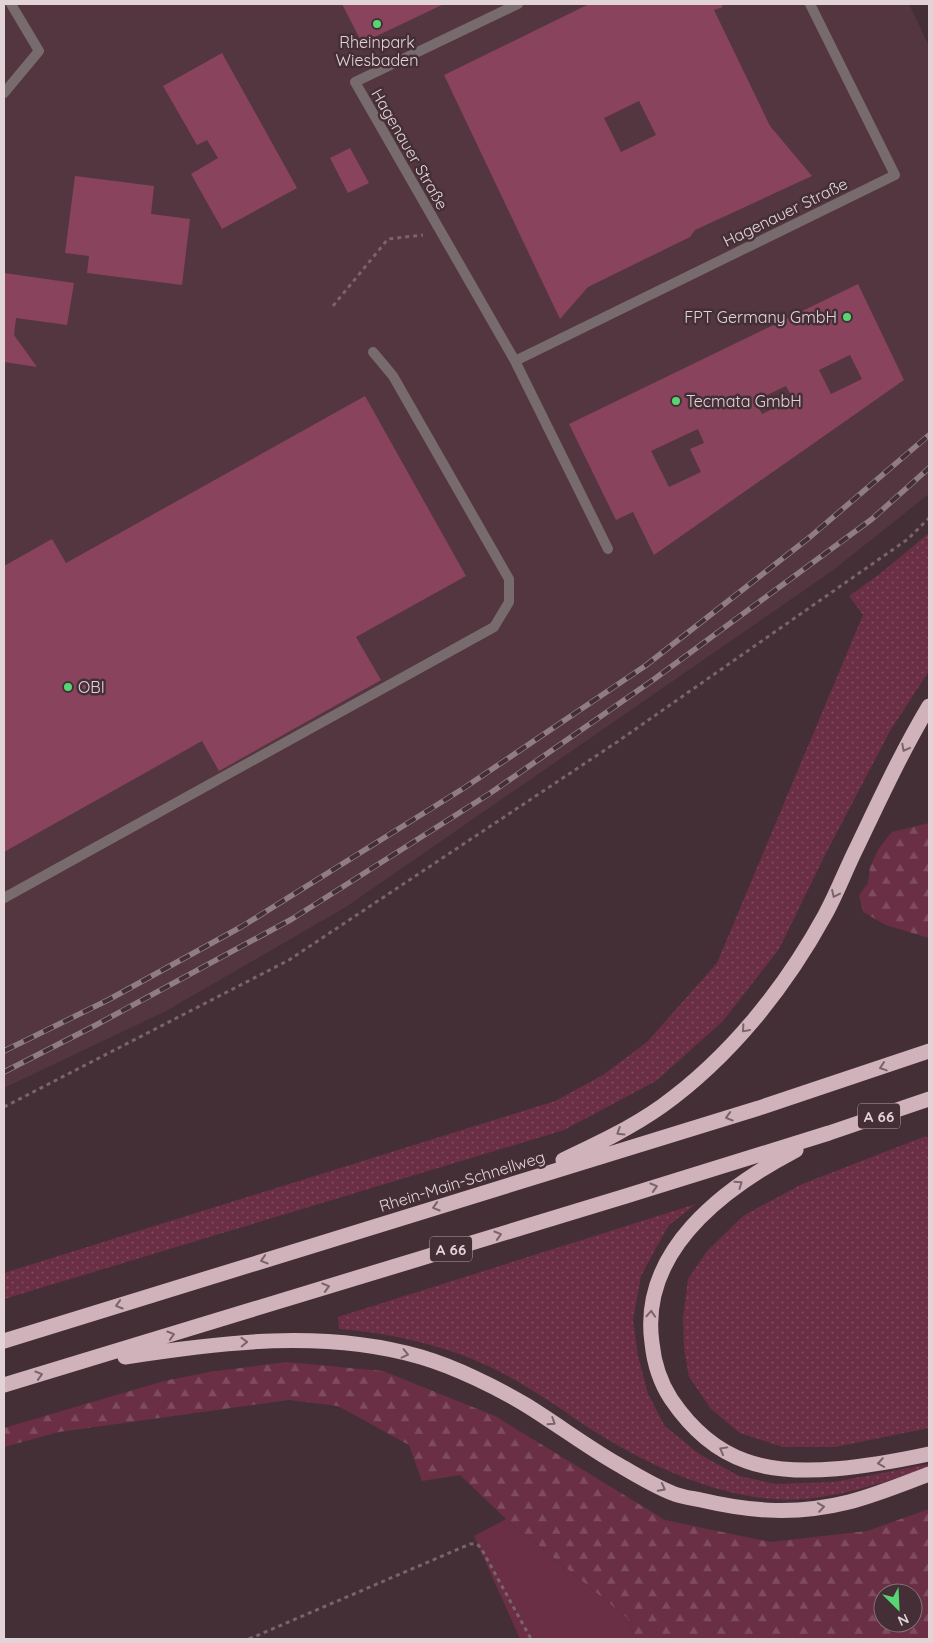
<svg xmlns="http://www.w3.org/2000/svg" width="933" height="1643" font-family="Quicksand,sans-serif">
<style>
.built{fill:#53363f}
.grass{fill:url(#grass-dots)}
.forest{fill:url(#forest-firs);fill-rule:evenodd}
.green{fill:#6a2e45}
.building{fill:#8a435d;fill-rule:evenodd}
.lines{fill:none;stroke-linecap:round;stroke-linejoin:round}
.path{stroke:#78646a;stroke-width:3;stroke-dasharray:4 4;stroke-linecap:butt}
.lane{stroke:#776b6e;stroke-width:10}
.highway{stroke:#cfb2ba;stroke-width:15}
.rail-casing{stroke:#907d83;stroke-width:5.5}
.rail{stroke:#452f36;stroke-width:4;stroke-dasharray:11;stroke-linecap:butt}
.oneway{stroke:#7c636b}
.poi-dot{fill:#55d672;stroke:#452f36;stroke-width:2}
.labels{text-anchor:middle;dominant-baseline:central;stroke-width:5;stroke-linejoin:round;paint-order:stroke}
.shield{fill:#452f36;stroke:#b3a2a7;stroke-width:1}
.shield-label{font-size:15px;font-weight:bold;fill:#e2d3d7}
.poi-label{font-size:16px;fill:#e2d3d7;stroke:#452f36;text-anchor:start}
.street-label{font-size:16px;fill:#e2d3d7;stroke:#452f36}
</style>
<defs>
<pattern id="grass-dots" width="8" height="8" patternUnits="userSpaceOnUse" patternTransform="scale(1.25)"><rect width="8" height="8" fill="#6a2e45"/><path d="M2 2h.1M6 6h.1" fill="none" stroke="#7f4b5f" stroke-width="1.8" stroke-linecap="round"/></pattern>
<pattern id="forest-firs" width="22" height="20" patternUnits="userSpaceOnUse" patternTransform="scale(1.25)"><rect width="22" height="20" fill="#6a2e45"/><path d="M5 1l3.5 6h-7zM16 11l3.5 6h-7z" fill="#7f4b5f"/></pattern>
</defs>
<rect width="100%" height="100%" fill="#452f36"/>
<!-- built -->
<path class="built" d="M4,4H909L929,46V494L832,571L346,907L166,1011L4,1088Z"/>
<!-- grass -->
<path class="grass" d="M929,533V671L890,731L826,853L779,949L723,1021L656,1081L564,1130L4,1299V1273L555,1101L603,1075L647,1042L717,963L863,615L849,596L881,573Z
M926,1136L929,1140V1428L835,1447H783L740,1433L711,1409L689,1377L684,1348L683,1318L688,1279L707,1251L743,1216L802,1184Z
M696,1204L669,1225L657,1246L641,1276L633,1320L638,1356L648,1394L665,1426L699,1454L739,1476L775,1484L834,1482L929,1464V1467C877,1485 820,1505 763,1498C701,1491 637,1459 586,1426C553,1404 521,1381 486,1365C440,1344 389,1333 339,1329L338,1317Z"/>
<!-- forest -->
<path class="forest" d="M929,823V938L886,925L863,912L859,895L868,883L870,867L879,848L892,832Z
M286,1362L383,1371L495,1416L665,1520L770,1542L867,1531L929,1509V1639H636L627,1618L506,1519L460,1475L422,1481L409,1445L338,1406L289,1400L59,1432L4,1447V1428L164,1381L209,1372ZM883,1593H913V1623H883Z"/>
<!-- green -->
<path class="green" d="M506,1519L627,1618L636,1639H520L474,1536Z"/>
<!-- building -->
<path class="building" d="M342,4H444L362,43Z
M589,4H721L723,7L714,10L770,126L812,176L695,230L690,237L588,287L560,319L444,75ZM639,101L656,135L621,152L604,118Z
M222,53L297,188L222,229L191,174L218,158L207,140L197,145L163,86Z
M350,148L369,183L348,193L330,158Z
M75,176L154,186L151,214L190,219L182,285L87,273L89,256L65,253Z
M4,273L74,283L67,325L16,318L14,335L37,367L4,362Z
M858,284L904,380L654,555L633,512L616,520L569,424ZM850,355L862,379L831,394L819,370ZM786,386L793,399L762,414L755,401ZM698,429L704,443L690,449L701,472L669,487L651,451Z
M365,396L466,576L356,637L381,680L219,771L202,741L4,852V566L52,539L66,563Z"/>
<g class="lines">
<!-- path -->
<path class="path" d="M333,306L388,239L423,235
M4,1107L289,960L617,742L908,539L929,518
M249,1639L470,1544H477L481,1548L531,1639"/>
<!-- lane -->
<path class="lane" d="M518,4L355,82L515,361L895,175L810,4
M4,93L39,51L11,4
M515,361L608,549
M4,898L494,627L509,602V579L393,376L373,352"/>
<!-- highway -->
<path class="highway" d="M796,1150C724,1188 639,1251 652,1343C654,1363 660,1382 671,1399C690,1427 714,1450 746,1461C796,1480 877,1465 929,1454
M563,1160C597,1144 631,1128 662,1106C730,1057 785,988 825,915C837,893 846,869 857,847C880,799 902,751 929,706
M4,1341L759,1108L929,1051
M125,1357C222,1342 324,1329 421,1357C455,1367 496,1387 526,1405C557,1424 587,1447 619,1465C636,1475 654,1486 672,1493C681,1497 691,1498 701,1500C752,1512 797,1515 849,1502C876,1495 903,1484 929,1474
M4,1385L626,1196L829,1133L929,1099"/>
<defs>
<path id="rail" d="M4,1051L108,1000L241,927L464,788L645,666L810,537L929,435
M4,1072L96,1025L292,919L489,794L653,680L872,519L929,468"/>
</defs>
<!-- rail casing -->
<use href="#rail" class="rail-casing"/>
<!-- rail -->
<use href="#rail" class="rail"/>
</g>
<!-- one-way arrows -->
<defs><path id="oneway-chevron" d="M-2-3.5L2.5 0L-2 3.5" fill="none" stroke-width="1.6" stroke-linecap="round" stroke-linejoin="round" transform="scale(1.25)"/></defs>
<g class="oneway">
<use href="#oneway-chevron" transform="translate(905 748) rotate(118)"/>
<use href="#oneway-chevron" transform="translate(835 894) rotate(115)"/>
<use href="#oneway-chevron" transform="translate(745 1029) rotate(131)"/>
<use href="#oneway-chevron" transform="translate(883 1067) rotate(162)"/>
<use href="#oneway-chevron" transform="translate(729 1117) rotate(163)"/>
<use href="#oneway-chevron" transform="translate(620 1132) rotate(148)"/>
<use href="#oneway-chevron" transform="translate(739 1184) rotate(-35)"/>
<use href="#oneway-chevron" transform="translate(654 1187) rotate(-17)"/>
<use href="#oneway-chevron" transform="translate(436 1207) rotate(163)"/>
<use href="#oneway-chevron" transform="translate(498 1235) rotate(-17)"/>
<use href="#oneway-chevron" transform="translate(264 1260) rotate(163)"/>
<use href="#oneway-chevron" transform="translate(326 1287) rotate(-17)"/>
<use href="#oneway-chevron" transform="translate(119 1305) rotate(163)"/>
<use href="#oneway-chevron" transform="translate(651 1314) rotate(-87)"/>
<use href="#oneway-chevron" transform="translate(171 1335) rotate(-17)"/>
<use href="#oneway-chevron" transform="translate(244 1342) rotate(-2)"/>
<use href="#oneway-chevron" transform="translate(405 1354) rotate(13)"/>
<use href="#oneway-chevron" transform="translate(39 1375) rotate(-17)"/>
<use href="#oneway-chevron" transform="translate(552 1422) rotate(33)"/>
<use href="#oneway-chevron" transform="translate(723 1450) rotate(-151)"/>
<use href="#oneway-chevron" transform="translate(881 1463) rotate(171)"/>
<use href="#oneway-chevron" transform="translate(662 1488) rotate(28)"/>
<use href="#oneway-chevron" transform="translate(821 1507) rotate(-9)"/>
</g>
<!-- markers -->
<g class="poi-dot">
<circle cx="377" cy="24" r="5"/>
<circle cx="847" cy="317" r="5"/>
<circle cx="676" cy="401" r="5"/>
<circle cx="68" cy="687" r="5"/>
</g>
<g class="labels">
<!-- shield labels -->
<g class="shield">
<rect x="858" y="1103.5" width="42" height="25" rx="4"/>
<rect x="430" y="1236.5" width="42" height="25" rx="4"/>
</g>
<g class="shield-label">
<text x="879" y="1116">A 66</text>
<text x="451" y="1249">A 66</text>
</g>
<!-- poi labels -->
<g class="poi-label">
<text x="377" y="42" text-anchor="middle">Rheinpark<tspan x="377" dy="18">Wiesbaden</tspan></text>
<text x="837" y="317" text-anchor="end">FPT Germany GmbH</text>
<text x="686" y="401">Tecmata GmbH</text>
<text x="78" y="687">OBI</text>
</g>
<!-- street labels -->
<g class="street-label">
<text transform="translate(410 149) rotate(60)">Hagenauer Straße</text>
<text transform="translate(785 212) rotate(-26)">Hagenauer Straße</text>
<text transform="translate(462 1181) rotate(-17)">Rhein-Main-Schnellweg</text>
</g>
</g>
<!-- border -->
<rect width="933" height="1643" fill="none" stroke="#e2d3d7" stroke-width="10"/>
<!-- north arrow -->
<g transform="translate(898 1608) rotate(156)"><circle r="24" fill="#452f36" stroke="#847176"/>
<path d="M0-4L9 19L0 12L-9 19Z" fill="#55d672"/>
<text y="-8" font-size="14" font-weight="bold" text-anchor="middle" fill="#e2d3d7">N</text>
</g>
</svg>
